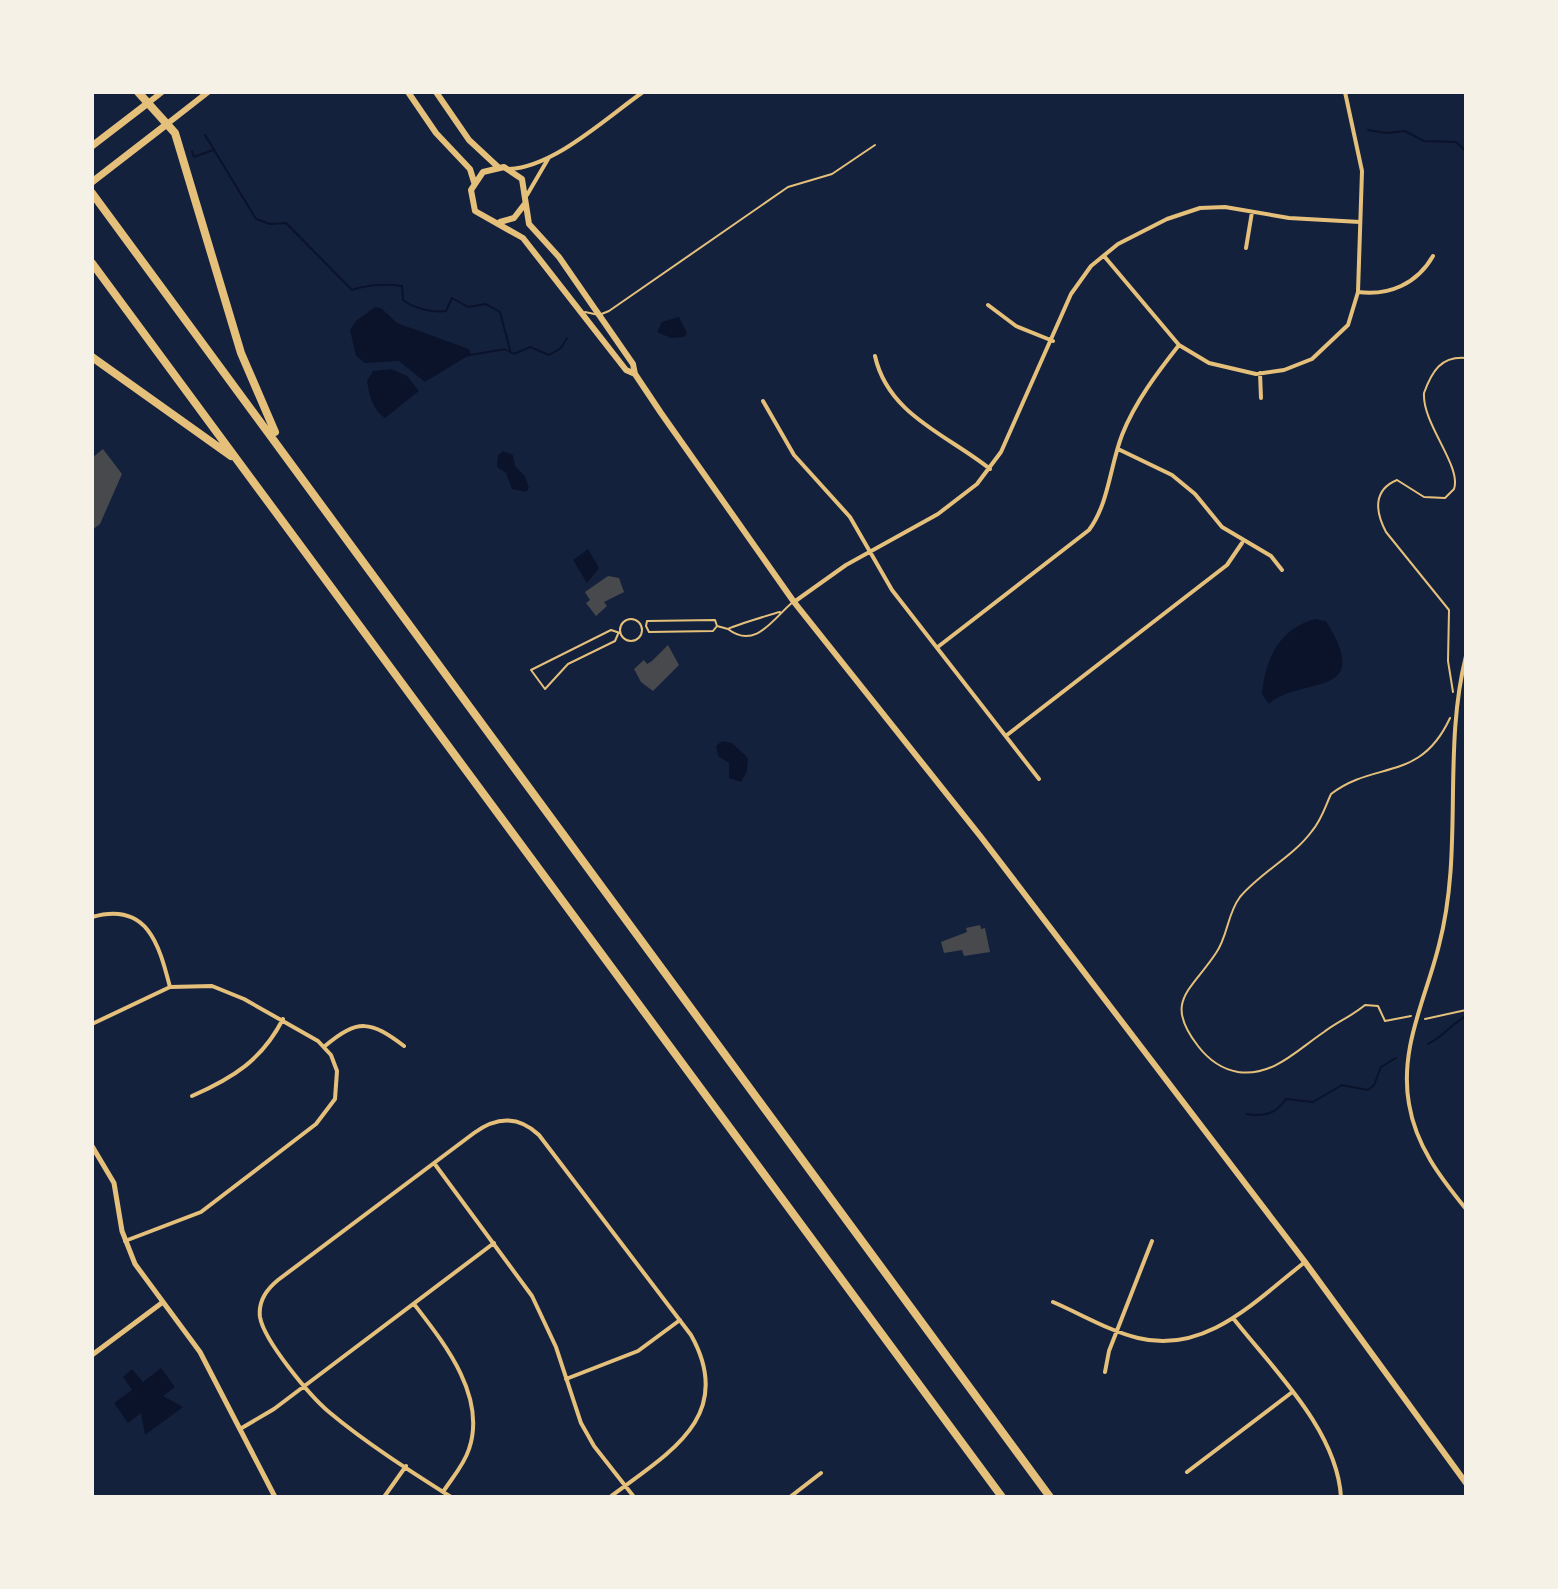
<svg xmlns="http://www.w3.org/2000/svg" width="1558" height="1589" font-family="'DejaVu Sans',sans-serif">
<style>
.water{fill:#0b132b}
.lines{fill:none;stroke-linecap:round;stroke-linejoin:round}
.stream{stroke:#0b132b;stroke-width:2}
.building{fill:#48494c}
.path{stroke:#e5c07b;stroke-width:2}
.service{stroke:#e5c07b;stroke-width:2}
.minor{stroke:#e5c07b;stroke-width:4}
.tertiary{stroke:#e5c07b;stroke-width:5}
.secondary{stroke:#e5c07b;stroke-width:6}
.primary{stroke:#e5c07b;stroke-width:7}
.motorway{stroke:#e5c07b;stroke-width:8}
</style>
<rect width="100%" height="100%" fill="#14213d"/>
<!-- water -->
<path class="water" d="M375,307L381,308L397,323L469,349L471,354L425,382L399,361L365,363L356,356L350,330L356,321Z
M679,317L687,333L684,337L671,338L657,332L662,322Z
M391,369L407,376L419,391L385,418C373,411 369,395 367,381L373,371Z
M503,451L513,455L515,466L525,476L529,488L526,492L512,489L506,473L497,467L498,455Z
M588,549L599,568L587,583L573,560Z
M1315,619L1326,621C1375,700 1302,675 1269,704L1262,694C1265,659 1279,629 1315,619Z
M722,741L732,743L748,758L747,771L741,782L729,778V763L718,756L716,746Z
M161,1368L175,1387L163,1396L183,1407L145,1435L141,1413L128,1423L114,1403L132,1390L123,1377L132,1369L143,1382Z"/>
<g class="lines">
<!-- stream -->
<path class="stream" d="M1368,130L1387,133L1405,131L1424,141L1456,142L1466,151
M205,135L256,219L270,224L286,223L352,290C371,284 384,284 402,286L403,300C413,308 433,313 446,311L452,298L468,307L486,304L500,312L510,350
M192,151L194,157L213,150
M465,356L505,349L514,354L530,347L549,355L561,348L567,338
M1428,1044C1444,1036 1451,1024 1466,1016
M1247,1114C1264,1117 1276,1114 1286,1099L1313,1102L1342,1085L1368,1090L1374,1085L1381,1067L1396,1058"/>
</g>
<!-- building -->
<path class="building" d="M103,449L122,474L100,524L92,530V458Z
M608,576L619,578L624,592L604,602L607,606L596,616L586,603L590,600L585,592Z
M668,645L679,665L653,691L641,682L634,669L644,660L647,664L652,661Z
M980,925L981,929L985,928L990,952L964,956L962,950L944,953L941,942L967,932L966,928Z"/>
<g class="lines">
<!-- path -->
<path class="path" d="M1453,692L1448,661L1449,610L1386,532C1375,511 1373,490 1397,480L1424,497L1445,498L1454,489C1462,466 1422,424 1424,393C1432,371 1441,356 1466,358
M1411,1016L1385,1021L1378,1006L1365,1005C1352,1016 1337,1022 1324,1032C1297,1050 1273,1077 1238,1072C1221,1069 1208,1059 1198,1046C1163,1001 1191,991 1216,953C1228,936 1227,914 1240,897C1261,872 1293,857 1312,831C1322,819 1325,807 1331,794C1375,760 1420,783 1450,718
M1425,1019L1466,1010"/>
<!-- service -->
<path class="service" d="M585,312L599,315L609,311L788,187L832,174L875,145
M780,612C775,613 733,626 728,629C756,651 775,616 793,602
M620 630a11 11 0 1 1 22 0a11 11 0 1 1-22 0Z
M717,626L713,631L649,632L646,626L647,621L715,620L717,626L728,629
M618,634L615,641L568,664L545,689L531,670L611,630L620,633"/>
<!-- minor -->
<path class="minor" d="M509,169C554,167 606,118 643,92
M527,195L548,159
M1246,248L1252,212
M1104,256L1179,345L1209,363L1256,374L1284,370L1312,359L1348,325L1358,292L1362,171L1345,92
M1358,292C1389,296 1417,284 1433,256
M988,305L1016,326L1053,341
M875,356C888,415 948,435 990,469
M1260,373L1261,398
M763,401L794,455L850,517L892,590L1039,779
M1118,449L1172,475L1195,494L1222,527L1271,556L1282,570
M794,602L846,565L938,514L977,484L1001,452L1071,294L1091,266L1118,244L1167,219L1200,208L1225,207L1289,218L1360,222
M939,646L1089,530C1109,503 1110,466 1122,435C1135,402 1157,373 1179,345
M1466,656C1442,751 1464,850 1439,945C1426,998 1399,1048 1409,1104C1416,1146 1440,1177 1466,1209
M1007,735L1227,565L1242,543
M92,917C148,901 159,945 170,987
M92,1024L170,987L212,986L244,999L318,1041L331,1055L337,1071L335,1099L316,1124L201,1212L125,1241
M325,1046C358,1018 371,1021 404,1046
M192,1096C233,1078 262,1060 283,1019
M434,1163L532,1296L556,1347L581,1423L594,1446L634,1497
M1053,1302C1081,1314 1109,1331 1138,1338C1206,1355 1256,1300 1305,1262
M414,1304C444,1343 487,1396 469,1449C464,1465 452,1478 443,1492
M1233,1318C1273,1369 1337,1430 1341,1497
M1105,1372L1109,1351L1152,1241
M566,1379L638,1351L680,1320
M240,1429L274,1409L494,1243
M1187,1472L1291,1393
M384,1497L406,1466
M451,1497C410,1471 366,1443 329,1412C310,1396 264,1341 260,1317C258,1302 267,1289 278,1280L474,1133C496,1117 518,1115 539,1135L691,1335C737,1417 667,1454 610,1497
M790,1497L821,1473"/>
<!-- tertiary -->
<path class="tertiary" d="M92,1146L114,1183L122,1231L135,1264L200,1352L275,1497
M92,1355L163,1302"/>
<!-- secondary -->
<path class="secondary" d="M408,92L436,133L470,169L474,182
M436,92L469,140L498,167
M148,103L162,92
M167,124L208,92
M500,222L514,218L524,205
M635,374L626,370L523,238L475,211L471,190L483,172L504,167L522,179L529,224L559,257L633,364L635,374L661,413L794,602L981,837L1305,1262L1466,1483"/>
<!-- primary -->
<path class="primary" d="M92,146L148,103
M92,182L167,124"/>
<!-- motorway -->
<path class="motorway" d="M138,92L175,133L241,353L275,432
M92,193L1050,1497
M92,263L1002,1497
M92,357L231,456"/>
</g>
<!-- border -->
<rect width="1558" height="1589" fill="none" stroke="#f6f1e7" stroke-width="188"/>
</svg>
